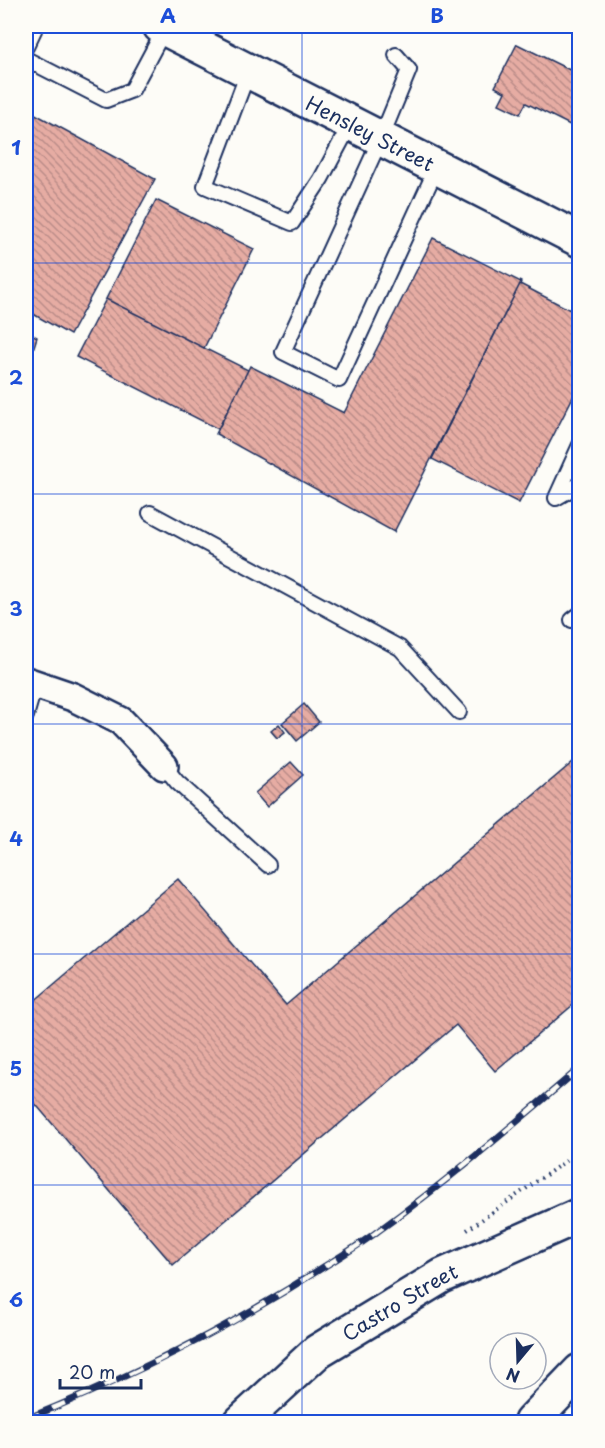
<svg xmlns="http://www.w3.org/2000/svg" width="605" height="1448" font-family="'Playpen Sans',sans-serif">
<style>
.building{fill:url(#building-back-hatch);stroke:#1b2f5e;stroke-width:1.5}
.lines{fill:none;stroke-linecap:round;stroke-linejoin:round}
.lane-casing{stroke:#1b2f5e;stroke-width:18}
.street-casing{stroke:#1b2f5e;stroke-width:32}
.secondary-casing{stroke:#1b2f5e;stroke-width:38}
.primary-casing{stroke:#1b2f5e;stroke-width:38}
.path{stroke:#1b2f5e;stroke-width:4;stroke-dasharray:1.5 4.5;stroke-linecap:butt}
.lane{stroke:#fdfcf7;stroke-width:14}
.street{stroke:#fdfcf7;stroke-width:27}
.secondary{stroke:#fdfcf7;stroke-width:33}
.primary{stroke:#fdfcf7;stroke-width:33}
.rail-casing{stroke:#1b2f5e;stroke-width:7}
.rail{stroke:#fdfcf7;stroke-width:4.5;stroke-dasharray:14;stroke-linecap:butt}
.grid{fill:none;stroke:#1d4ed8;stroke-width:1.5;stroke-opacity:0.55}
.labels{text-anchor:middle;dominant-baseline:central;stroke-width:4.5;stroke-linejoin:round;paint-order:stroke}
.street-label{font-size:20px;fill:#1b2f5e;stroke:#fdfcf7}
.neatline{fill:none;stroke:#1d4ed8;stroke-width:2}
.grid-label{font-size:20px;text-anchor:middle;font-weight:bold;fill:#1d4ed8}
</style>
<defs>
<pattern id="building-back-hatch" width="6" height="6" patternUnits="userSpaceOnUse" patternTransform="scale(1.5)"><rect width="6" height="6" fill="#e6aca3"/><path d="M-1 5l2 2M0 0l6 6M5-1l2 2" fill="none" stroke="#ba8c88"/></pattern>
</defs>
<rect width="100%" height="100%" fill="#fdfcf7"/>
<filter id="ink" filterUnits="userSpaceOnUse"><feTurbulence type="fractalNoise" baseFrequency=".0167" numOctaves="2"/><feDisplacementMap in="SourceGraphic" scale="12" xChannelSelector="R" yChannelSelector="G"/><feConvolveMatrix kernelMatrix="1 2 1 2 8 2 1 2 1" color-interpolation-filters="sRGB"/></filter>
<g filter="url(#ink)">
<!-- building -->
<path class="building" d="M517,44L580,75V130L526,103L520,114L499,104L505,92L495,87Z
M26,109L155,179L70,335L26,310Z
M156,200L254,249L204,348L106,299Z
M433,238L521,282L394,532L216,434L250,366L344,413Z
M520,284L580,315V383L519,503L432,459Z
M106,299L248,370L218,429L76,357Z
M26,331L37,337L26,372Z
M304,704L319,722L297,741L282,723Z
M279,724L285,732L277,738L271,731Z
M580,756V999L495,1071L456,1025L173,1265L26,1093V1008L178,879L286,1005Z
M291,762L303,775L267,807L255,793Z"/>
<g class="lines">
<defs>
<path id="lane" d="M26,47L36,26
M396,55L409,70L381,138L283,352L339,380L437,167
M26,59L106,100L132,90L165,28
M249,70L205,186L292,223L321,179L351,123
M580,445L556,498L580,484
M150,513L400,648L459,712
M572,620L580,614
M26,716L35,685
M164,766L177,782L268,865"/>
<path id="street" d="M26,681L73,697L121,721L164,766"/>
<g id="secondary">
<path id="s1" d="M160,26L580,240"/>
</g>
<g id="primary">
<path id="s2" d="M241,1422L318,1351L442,1276L580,1215"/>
<path d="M531,1422L580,1371"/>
</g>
</defs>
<!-- lane casing -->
<use href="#lane" class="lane-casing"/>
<!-- street casing -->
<use href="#street" class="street-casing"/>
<!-- secondary casing -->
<use href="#secondary" class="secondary-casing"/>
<!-- primary casing -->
<use href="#primary" class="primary-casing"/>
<!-- path -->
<path class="path" d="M467,1230L580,1151
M206,1422L213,1416"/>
<!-- lane -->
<use href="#lane" class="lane"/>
<!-- street -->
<use href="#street" class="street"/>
<!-- secondary -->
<use href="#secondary" class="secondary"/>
<!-- primary -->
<use href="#primary" class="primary"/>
<defs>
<path id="rail" d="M26,1419C131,1377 229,1328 325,1266C343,1255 361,1244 378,1231C448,1181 514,1124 580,1068"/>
</defs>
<!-- rail casing -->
<use href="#rail" class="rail-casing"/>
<!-- rail -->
<use href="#rail" class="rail"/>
</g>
</g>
<!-- grid -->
<path class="grid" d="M302,26V1422M26,263H580M26,494H580M26,724H580M26,954H580M26,1185H580"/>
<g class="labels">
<!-- street labels -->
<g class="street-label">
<text stroke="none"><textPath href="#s1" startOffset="236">Hensley Street</textPath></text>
<text stroke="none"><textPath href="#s2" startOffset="200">Castro Street</textPath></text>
</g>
</g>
<!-- margin -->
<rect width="605" height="1448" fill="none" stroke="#fdfcf7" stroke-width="66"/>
<!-- north arrow -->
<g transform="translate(518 1361) rotate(199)"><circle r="28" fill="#fdfcf7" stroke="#a3aaba" stroke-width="1.5"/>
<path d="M0-4.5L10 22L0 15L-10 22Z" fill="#1b2f5e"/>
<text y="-9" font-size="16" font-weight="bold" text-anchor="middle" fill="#1b2f5e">N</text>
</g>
<!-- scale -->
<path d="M60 1379v9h81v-9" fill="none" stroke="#1b2f5e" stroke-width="3"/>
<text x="69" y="1379" font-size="18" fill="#1b2f5e" stroke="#fdfcf7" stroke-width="4.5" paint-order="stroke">20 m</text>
<rect x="33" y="33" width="539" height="1382" class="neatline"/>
<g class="grid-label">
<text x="168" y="23">A</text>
<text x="437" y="23">B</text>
<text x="16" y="155">1</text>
<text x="16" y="385">2</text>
<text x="16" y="616">3</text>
<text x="16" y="846">4</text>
<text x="16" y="1076">5</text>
<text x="16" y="1307">6</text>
</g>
</svg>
